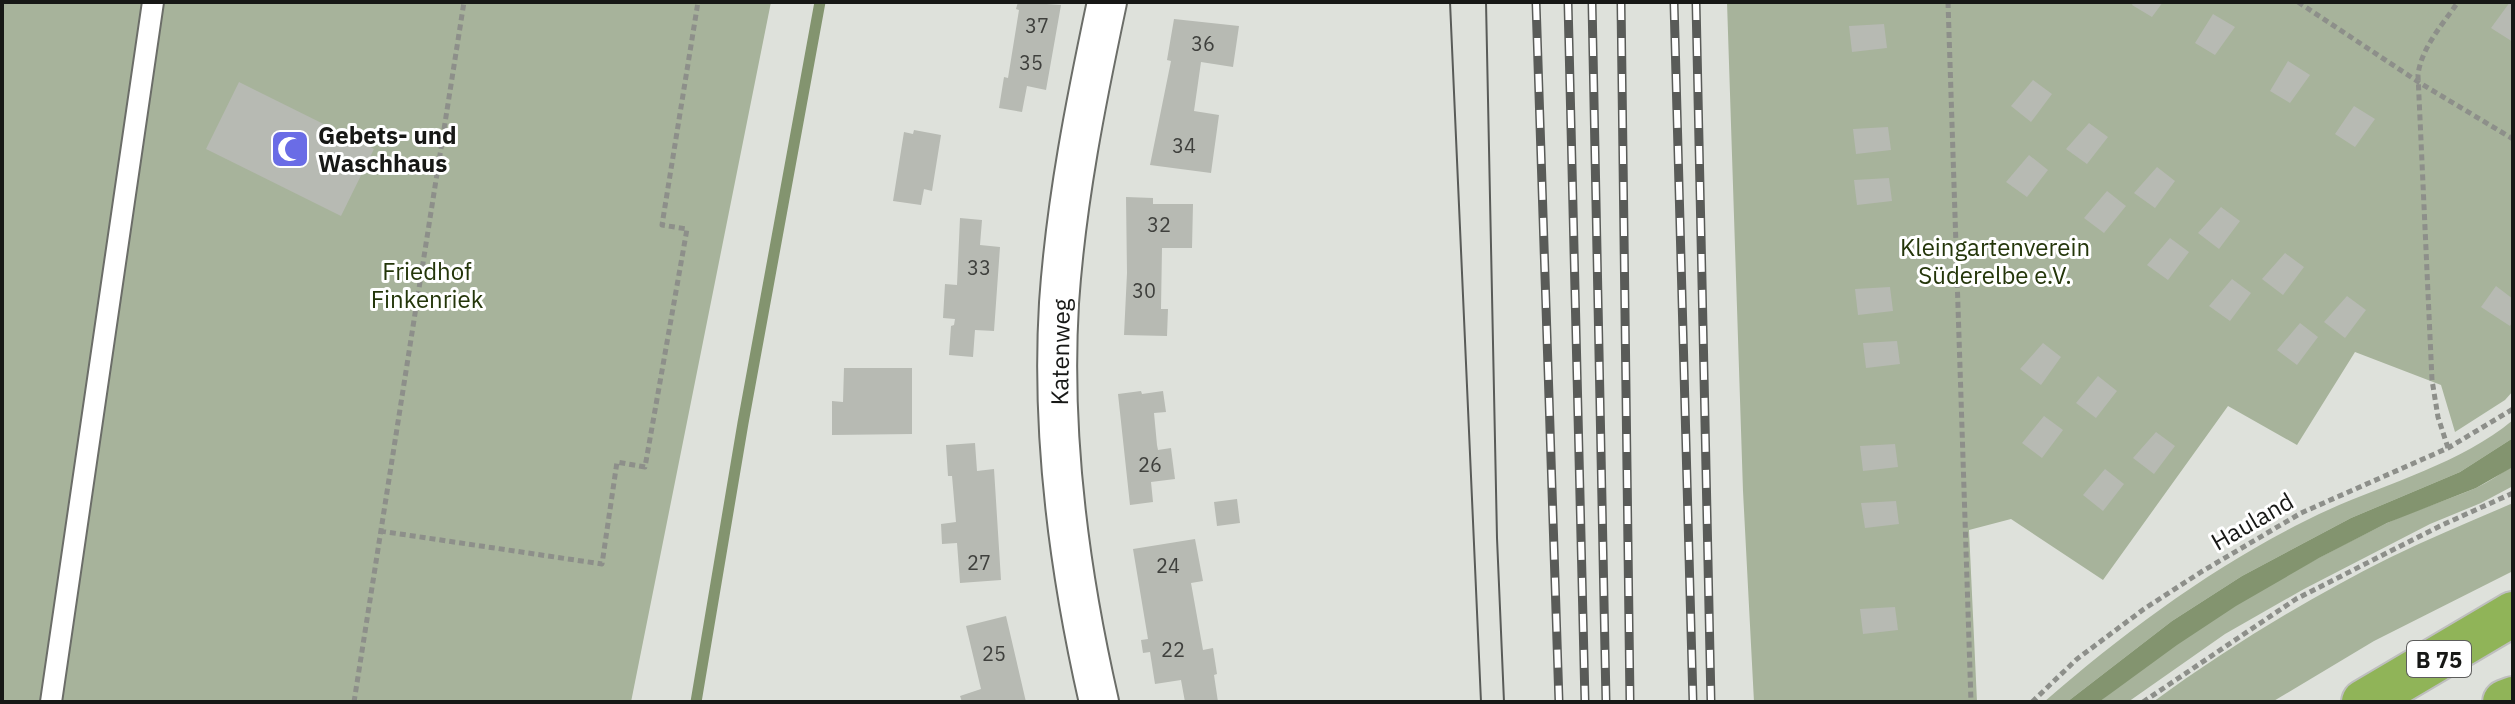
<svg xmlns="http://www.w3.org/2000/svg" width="2515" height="704" font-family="'IBM Plex Sans',sans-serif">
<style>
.green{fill:#a7b39b}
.water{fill:#83946f}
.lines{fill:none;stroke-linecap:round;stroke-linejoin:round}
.stream{stroke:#83946f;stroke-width:11}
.building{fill:#b7bab3}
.service-casing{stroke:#6b6d68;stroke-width:24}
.minor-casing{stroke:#6b6d68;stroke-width:42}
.trunk-casing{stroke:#bebebe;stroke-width:48}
.path{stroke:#8d8f8a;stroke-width:5;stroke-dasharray:6 4;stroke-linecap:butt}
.service{stroke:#fff;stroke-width:20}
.minor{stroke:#fff;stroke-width:38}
.trunk{stroke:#90b458;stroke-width:44}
.tram{stroke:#595b58;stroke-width:2}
.rail-casing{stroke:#595b58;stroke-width:9}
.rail{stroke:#fff;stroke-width:6;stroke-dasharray:18;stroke-linecap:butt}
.labels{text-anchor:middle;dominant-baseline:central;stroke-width:6;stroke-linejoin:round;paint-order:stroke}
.number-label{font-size:20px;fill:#3f403d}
.shield{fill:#fff;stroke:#5d5d5c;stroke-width:2}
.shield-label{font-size:22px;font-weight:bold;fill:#171816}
.poi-label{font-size:24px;font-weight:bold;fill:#171816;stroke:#fff;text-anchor:start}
.park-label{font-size:24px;fill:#24360a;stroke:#fff}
.street-label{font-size:24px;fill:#171816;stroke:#fff}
</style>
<rect width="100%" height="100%" fill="#dee1db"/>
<!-- green -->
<path class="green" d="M2,2H771L631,702H2Z
M1727,2H2513V391L2505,400L2455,432L2441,385L2355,352L2297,445L2228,406L2103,580L2011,519L1969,530L1977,702H1754L1743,491Z
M2513,420V438L2460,472L2351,518L2242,576L2172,621L2067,702H2044C2123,633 2211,568 2305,521C2373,486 2454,469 2513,420Z
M2513,466V486L2481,503L2430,524L2304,589L2225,634L2128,702H2099C2185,631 2285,573 2385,524C2414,510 2446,501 2476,488C2489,482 2501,473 2513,466Z
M2513,503V571L2374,641L2272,702H2153C2227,648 2307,599 2389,558C2430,538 2472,521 2513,503Z"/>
<!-- water -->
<path class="water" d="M2513,438L2511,468L2476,488L2387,523L2319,558L2236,606L2177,645L2099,702H2067L2172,621L2242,576L2351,518L2460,472Z"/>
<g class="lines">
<!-- stream -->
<path class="stream" d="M696,702L743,423L820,2"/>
</g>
<!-- building -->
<path class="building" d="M1018,2L1061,5L1046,90L1027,86L1022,112L999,108L1004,77L1008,78L1019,10L1016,9Z
M2134,2H2163L2152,17L2132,5Z
M2510,2H2513V42L2491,28Z
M2213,14L2235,27L2215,55L2195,43Z
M1174,19L1239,26L1233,67L1201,62L1194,111L1219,115L1211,173L1150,165L1171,61L1167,60Z
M1884,24L1887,48L1852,52L1849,26Z
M2288,61L2310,75L2290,103L2270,91Z
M2033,80L2052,94L2031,122L2011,106Z
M239,82L374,149L341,216L206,149Z
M2354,106L2375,119L2355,147L2335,134Z
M2089,123L2108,137L2087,164L2066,149Z
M1888,127L1891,150L1856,154L1853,129Z
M914,130L941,135L932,191L924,189L921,205L893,201L904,132L913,134Z
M2029,155L2048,170L2027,197L2006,182Z
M2157,167L2175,181L2155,208L2134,193Z
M1889,178L1892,201L1857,205L1854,180Z
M2107,191L2126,206L2104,233L2084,218Z
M1126,197L1153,198V204H1193L1192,248H1162L1161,309H1168L1167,336L1124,335L1127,273Z
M2221,207L2240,221L2219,249L2198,233Z
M960,218L982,220L980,245L1000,247L994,331L975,330L973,357L949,355L951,326L954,325L955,319L943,318L945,284L957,285Z
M2170,238L2189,252L2168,280L2147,265Z
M2285,253L2304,267L2283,295L2262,279Z
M2232,279L2251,293L2230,321L2209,306Z
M2496,286L2513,299V321L2510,326L2481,307Z
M1890,287L1893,311L1858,315L1855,289Z
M2347,296L2366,310L2345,338L2324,322Z
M2300,323L2318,337L2297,365L2277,350Z
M1897,341L1900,364L1866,368L1863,343Z
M2043,343L2061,357L2041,385L2020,369Z
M844,368H912V434L832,435V401L843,402Z
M2098,376L2117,391L2096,418L2076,403Z
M1141,391L1142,394L1163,391L1166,412L1154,413L1157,445L1158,450L1171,448L1175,479L1151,482L1153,502L1130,505L1118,394Z
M2044,416L2063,430L2042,458L2022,443Z
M2156,432L2175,446L2154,474L2133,458Z
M975,443L977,471L994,469L1001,580L960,583L957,543L942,544L941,524L956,522L952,476H948L946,445Z
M1895,444L1898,467L1863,471L1860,446Z
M2105,469L2124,484L2103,511L2083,495Z
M1237,499L1240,523L1217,526L1214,502Z
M1896,501L1899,524L1865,528L1861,503Z
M1195,539L1203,581L1191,583L1203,650L1213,648L1217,674L1214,675L1218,702H1185L1181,680L1155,684L1150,652L1143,653L1141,640L1148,639L1133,549Z
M1895,607L1898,630L1863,634L1860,609Z
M1006,616L1026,702H962L960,696L981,689L966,626Z"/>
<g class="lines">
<defs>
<path id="service" d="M51,702L153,2"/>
<path id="minor" d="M1099,702C1069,571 1051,437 1059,303C1066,201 1086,101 1107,2"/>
<path id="trunk" d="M2364,702L2513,614
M2505,702L2513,699"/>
</defs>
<!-- service casing -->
<use href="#service" class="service-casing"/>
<!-- minor casing -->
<use href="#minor" class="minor-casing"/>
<!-- trunk casing -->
<use href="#trunk" class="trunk-casing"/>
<!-- path -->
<path class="path" d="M1948,2L1971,702
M2298,2L2420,83L2513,139
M2448,448L2438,417L2432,380L2418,75C2421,48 2443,24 2458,2
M380,531L602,564L617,462L645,467L687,229L662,225L698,2
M354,702L464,2
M2032,702L2077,659L2144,609L2201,572L2301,513L2448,448L2513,409
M2143,702L2296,599L2440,526L2513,493"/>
<!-- service -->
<use href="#service" class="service"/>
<!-- minor -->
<use href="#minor" class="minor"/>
<!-- trunk -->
<use href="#trunk" class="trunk"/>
<!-- tram -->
<path class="tram" d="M1450,2L1481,702
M1486,2L1497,538L1504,702"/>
<defs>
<path id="rail" d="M1536,2L1559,702
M1568,2L1585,702
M1592,2L1606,702
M1621,2L1630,702
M1674,2L1693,702
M1696,2L1711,702"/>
</defs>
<!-- rail casing -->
<use href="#rail" class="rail-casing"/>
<!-- rail -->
<use href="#rail" class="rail"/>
</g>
<!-- icons -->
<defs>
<symbol id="mosque-square" viewBox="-11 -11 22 22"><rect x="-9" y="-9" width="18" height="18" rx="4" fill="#6a6ce6" stroke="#fff"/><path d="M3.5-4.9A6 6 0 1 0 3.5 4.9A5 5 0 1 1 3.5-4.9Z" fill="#fff"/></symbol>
</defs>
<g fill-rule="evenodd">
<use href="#mosque-square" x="268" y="127" width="44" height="44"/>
</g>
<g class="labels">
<!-- number labels -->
<g class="number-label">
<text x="1037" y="25">37</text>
<text x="1203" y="43">36</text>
<text x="1031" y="62">35</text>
<text x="1184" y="145">34</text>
<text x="1159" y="224">32</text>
<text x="979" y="267">33</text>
<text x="1144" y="290">30</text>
<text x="1150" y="464">26</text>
<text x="979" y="562">27</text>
<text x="1168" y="565">24</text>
<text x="1173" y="649">22</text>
<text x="994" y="653">25</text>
</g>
<!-- shield labels -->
<rect class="shield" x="2407" y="641" width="64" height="36" rx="6"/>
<g class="shield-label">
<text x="2439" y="659">B 75</text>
</g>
<!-- poi labels -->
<g class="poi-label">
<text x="318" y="135">Gebets- und<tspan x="318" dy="28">Waschhaus</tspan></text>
</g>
<!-- park labels -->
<g class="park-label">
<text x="1995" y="247">Kleingartenverein<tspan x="1995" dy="28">Süderelbe e.V.</tspan></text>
<text x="427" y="271">Friedhof<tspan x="427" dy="28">Finkenriek</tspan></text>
</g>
<!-- street labels -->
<g class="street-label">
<text transform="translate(1060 352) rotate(-89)">Katenweg</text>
<text transform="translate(2252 521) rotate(-30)">Hauland</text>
</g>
</g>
<!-- border -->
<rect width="2515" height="704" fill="none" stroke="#171816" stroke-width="8"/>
</svg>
